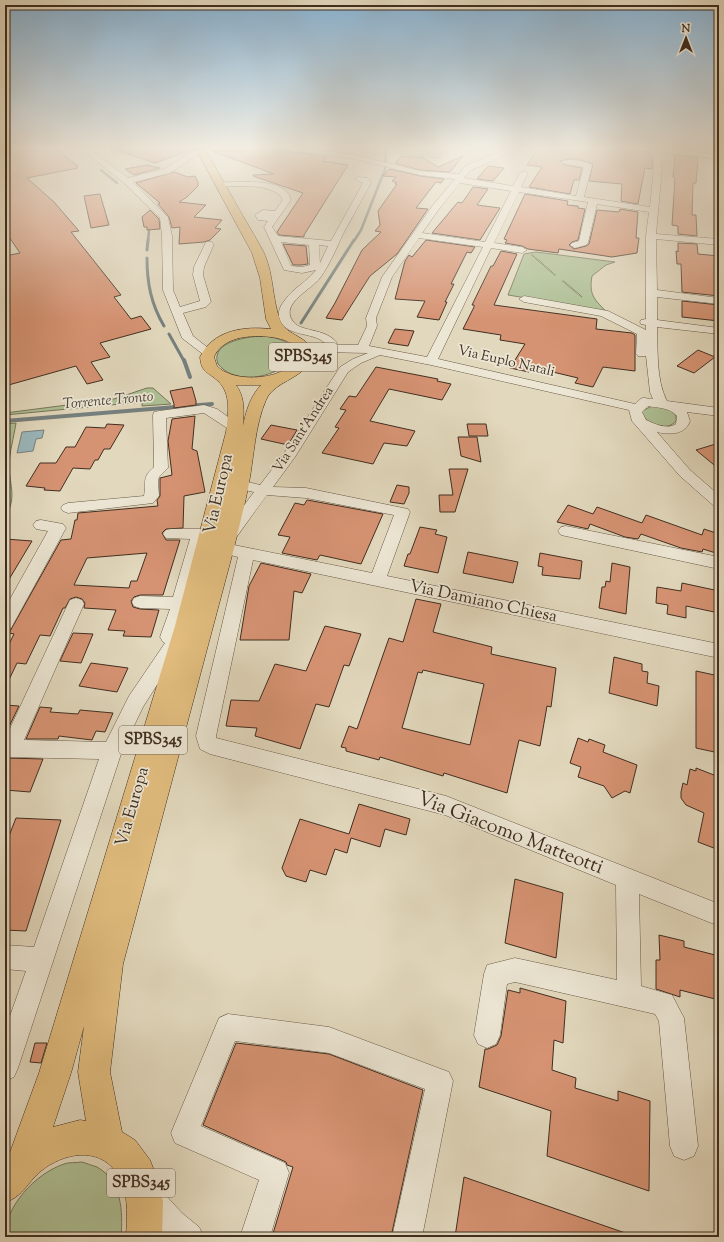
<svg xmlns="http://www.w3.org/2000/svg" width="724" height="1242" font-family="'Sorts Mill Goudy',serif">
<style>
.green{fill:#aec095;stroke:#77775a}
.water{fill:#9ab7bc;stroke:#76807e}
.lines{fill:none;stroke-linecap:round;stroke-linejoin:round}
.stream-far2{stroke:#76807e;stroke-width:2.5}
.stream-far1{stroke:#76807e;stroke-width:3}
.stream{stroke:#76807e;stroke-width:4}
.building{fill:#d69373;stroke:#402e20;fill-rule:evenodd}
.minor-casing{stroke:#685847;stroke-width:1}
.major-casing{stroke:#402e20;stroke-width:1}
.path{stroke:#402e20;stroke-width:1.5;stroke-dasharray:0.5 1;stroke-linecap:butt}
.minor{fill:#ece6d4;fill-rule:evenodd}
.major{fill:#e1bc7e;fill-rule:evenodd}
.labels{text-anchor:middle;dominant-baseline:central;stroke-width:3.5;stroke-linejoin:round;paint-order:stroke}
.far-street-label{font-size:14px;fill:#402e20;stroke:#ece6d4}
.far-water-label{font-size:15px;font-style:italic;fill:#52493f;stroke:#ece6d4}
.shield{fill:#ece6d4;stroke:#746556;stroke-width:1}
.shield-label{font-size:16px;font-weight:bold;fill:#402e20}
.street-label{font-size:17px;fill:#402e20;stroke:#ece6d4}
.near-street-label{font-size:20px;fill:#402e20;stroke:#ece6d4}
</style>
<rect width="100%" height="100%" fill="#e2d8bd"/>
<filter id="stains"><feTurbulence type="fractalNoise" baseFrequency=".005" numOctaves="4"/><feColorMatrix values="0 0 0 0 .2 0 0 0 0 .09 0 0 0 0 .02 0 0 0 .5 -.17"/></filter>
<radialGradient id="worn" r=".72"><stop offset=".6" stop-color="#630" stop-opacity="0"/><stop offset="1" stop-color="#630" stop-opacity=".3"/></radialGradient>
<!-- green -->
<path class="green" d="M405,147H446L439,158L400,154Z
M536,252L615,262L606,265L592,276C589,293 593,299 606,311L508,295L524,254Z
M265,336C339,347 249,402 218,364C209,341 251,336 265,336Z
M147,388H153L171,404L142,406V402L5,415V413L114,399Z
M652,406C661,408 678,408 676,421C667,432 650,424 642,416V411Z
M16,423C14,437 9,453 9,467C10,487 17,498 5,517V424Z
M82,1162C87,1164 92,1165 97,1167C122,1181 123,1212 121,1237H5C5,1206 35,1174 64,1164C69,1162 76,1163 82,1162Z"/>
<!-- water -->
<path class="water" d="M44,430L42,438L36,439L33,451L17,453L22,432Z"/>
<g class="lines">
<!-- stream-far2 -->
<path class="stream-far2" d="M101,170L117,183
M148,241L149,231
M354,241L361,230L385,169L386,147"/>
<!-- stream-far1 -->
<path class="stream-far1" d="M147,250L148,240
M147,258C147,283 151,304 164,326
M301,323L354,240
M169,334L184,361"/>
<!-- stream -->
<path class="stream" d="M184,360L190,377
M5,421L212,404"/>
</g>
<!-- building -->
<path class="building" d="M5,147H53L78,166H76L78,168L27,178L54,202L79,231L71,232L121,295L114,297L131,319L141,316L151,329L100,343L110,357L91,362L103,380L87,384L76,366L5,386V256L20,253L5,231Z
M114,147H194V149L155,163L113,149Z
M205,147H249L278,150L327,157L322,161L348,165L304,235V237L279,235L277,232L303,193L253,176V175L274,174L207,149Z
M539,147H631L635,150L648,152L652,159V169L645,168L638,204L621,201L622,184L589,181L593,164L577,159H567L560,161L565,165L582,168L579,180H574L570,194L529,187L542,167L527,165Z
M674,155L698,158L696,183H693L692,215H696L697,236L678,234V226L672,225L675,178L673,177L675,160Z
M402,156L424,158L438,167L463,156L450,172L420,170L395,163Z
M147,165L160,168L134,175L125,169Z
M488,166L504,168L493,181L477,179Z
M389,169L420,176L444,179L441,183L436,182L416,208L428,209L397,254L370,276L342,320L326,318L335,303L362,250L381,232L375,231L380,225L378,211L397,184H395L396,182L392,181L396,177L383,176Z
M174,172L188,177L195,176L198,182V186L187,197L179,202L206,205L194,217L222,220L215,228L221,229L210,240L204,242L179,244L180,227L172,228L169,217L158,204L160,203L136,183Z
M473,187L488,189L477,205L500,208L480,240L432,233L458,202L462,203Z
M100,194L109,225L91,228L84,196Z
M525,194L568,201L567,205L578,206V208L585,209L578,240L572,242L569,245L574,249L586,246L589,244L597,210L619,212L620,209L638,212L636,238H639L637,253L612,257L559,249L558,253L528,249L522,246L505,243L507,240L504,239Z
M150,210L159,219L160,229L147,230V227H144L142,217Z
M426,240L475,247L471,253L467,252L451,284H454L445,302H447L439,320L417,317L425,301L395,299L405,261L409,255L412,257Z
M678,243L697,244L698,254L719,256V296L682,292L681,264H677L676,251L678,252Z
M283,244L306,246L308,264L301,265H293Z
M501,251L517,254L494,305L597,319L596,329L632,333L635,335V371L603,367L593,387L575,383L578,378L532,367L529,372L510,368L525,344L500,340L501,335L463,329L474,307V305H472L491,266H493Z
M682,301L719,305V321L682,317Z
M395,329L414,331L408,346L388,343Z
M698,350L715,357L694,373L677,366Z
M376,367L438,379L437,381L451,384L442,400L389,389L370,421L415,431L407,446L384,443L373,464L322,453L339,428L335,427L346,410L340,409L349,396L356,397Z
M192,387L196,401V405L174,408V404L170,391Z
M195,416L192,449L197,451L205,492L184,496L183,528L166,529L162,533L166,540H180L163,595H140L134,597L131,601L133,607L140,609L159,610L151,637L123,636L125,631L108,630L116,610L84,608L85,603L82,599L76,597L70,599L65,608H63L50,636L40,635L26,664L17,663L5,688V652L14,634L9,633L61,540L71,539L75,520H77L78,513L158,506L157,500L160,496V478L172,475L168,441L172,419ZM147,553L137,581H131L129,588L74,585L87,558Z
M107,424L124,425L110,449H104L98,460H95L90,469L73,468L60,491L44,490L45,488L26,486L40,463H56L66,447H75L86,427L105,428Z
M467,424H486L488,436H469Z
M271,425L297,430L288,445L261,439Z
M458,437H477L481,462L461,456Z
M719,443V469L696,450Z
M449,469H468L455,512H440L439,495H453Z
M397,485L409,487V493L404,504L390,502Z
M307,500L383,514L361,564L320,555L317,560L282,553L290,537L278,535L295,503L304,505Z
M568,505L593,514L597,507L642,523L646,515L702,535L704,529L719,534V554L703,549L702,552L681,548L641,534L638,539L625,537L590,524L588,529L557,522Z
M420,527L437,530L435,534L447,537L438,573L404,566L408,554H410Z
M5,539L32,541L5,586Z
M468,552L518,562L513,583L463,573Z
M540,553L582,561L580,579L542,575L543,567L538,566Z
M261,563L311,574L302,593L294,591L289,640H240L249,586Z
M612,563L630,567L626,614L599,608L602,587H605L606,581L610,582Z
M682,583L719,591V613L686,606V618L667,614L668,605L656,603L657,587L681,591Z
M416,599L441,604L433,632L492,647L491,654L556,668L551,707L547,706L540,746L519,740L507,793L444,773L443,776L380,757L379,760L346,751V748L341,747L349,726L357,729L389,638L403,642ZM423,670L484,684L470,745L402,728L418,672L422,673Z
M325,626L361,634L349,666L344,665L329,707L316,704L300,749L255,736L257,728L226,726L231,700L259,701L275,664L306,671Z
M73,633L93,634L81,663L60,661Z
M614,657L642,664V671L648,672L647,683L659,686L657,706L609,693Z
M91,663L128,668L117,692L79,686Z
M696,671L719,676V753L696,748Z
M5,705L19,706L5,735Z
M40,707L52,708L50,712L78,714L80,710L113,713L105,732L96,731L92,740L59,736L58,739H26Z
M578,738L588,742L589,739L605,745L603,752L637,765L630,793L625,791L612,798L604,786L578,777L581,767L570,763Z
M5,758L43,759L30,792L5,790Z
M696,768L719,777V850L698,842L704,813L686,805L681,798V792L683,783L687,785L690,769L696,771Z
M359,804L410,819L406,835L385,829L380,847L351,838L347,853L335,849L326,875L310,870L306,882L286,876L282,868L300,819L349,834Z
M16,818L61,820L26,931L5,930V846Z
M515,879L563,893L556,958L505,943Z
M659,935L684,941V947L719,956V1000L680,990V997L656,989V960H660Z
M520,988L566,1001L563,1043L554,1040L552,1070L576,1078L575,1088L618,1101V1091L650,1101L649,1191L547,1156L551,1111L479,1087L485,1049H488L497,1045L501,1036L508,990L520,993Z
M35,1043H47L41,1063L30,1062Z
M236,1043L329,1054L423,1090L391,1237H272L293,1167L287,1165L286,1162L203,1125Z
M464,1177L631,1235V1237H455Z"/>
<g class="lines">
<defs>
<path id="minor" d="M79,147H87L128,178L164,169L193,151H199L200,153L170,173L133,182L168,217L172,236L173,290L180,307L200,301L193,275L194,267L206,242H212L214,244L204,267L203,275L211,302L206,307L183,313L193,336L212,351L214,353L212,355H204L182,338L163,290L162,236L160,218L124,183Z
M276,147H293L351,154L420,171L459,174L465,166L512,147H520V149L471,170L464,178L513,186L520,173L524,171L528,173L521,187L576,196L584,167L565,164L561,162C567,158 586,161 592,165L584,197L650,207L654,168L653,151L635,149L632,147H659L719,155V159L660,152L662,168L656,234L719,239V245L656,239L657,290L719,298V304L657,297V320L719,328V334L657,327C658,351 656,380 667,401L719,408V416L687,412L690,421C685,435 670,435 657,432L690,470L719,495V508L714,506L680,476L632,421L629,410L431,365L380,355L361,363L348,372L295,457L273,487L306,488L408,509L410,512L387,576L719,644V658L253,560L216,736V738L446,796L719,904V926L639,894L641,986L672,995L684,1018L698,1146L694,1156L684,1160L674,1156L670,1146L659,1021L655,1014L515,982L507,984L500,1035L496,1044L487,1048L478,1044L474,1035L484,974L487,965L515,958L617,980L616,885L445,815L210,754L200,749L196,736L238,557L219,552L216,548L219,544L223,543L219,539L222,535L254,492L235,488L233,485L235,482L240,480L260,485L283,455L340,367L353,359L368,353L320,352L298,350L296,348L298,346L325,343C313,331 284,338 279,317C278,310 281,305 285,300C293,288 307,282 316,270L302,273L284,270L264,227L268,221L258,220L255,215L263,210L275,211L283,200C274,182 238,187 220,186L216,184L220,182C237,183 274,178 287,192C289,194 290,197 291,200L272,227L278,236L331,241L363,183L355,179L359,177L368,178L371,183C362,200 352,217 343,234C336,249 330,264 320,278C312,289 281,303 292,320C299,333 325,327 337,343L336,345H358L367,326L366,318L382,277L433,205L455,179L420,175L351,158L279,149ZM460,183L511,191L485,242L422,233L439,209ZM519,192L588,202L579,241L572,243L570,245L575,248L586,245L588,243L597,204L649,212L646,236V319L641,320L640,322L641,324L646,325V330L608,311L524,296L519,299L524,302L601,316L637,334L636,354L638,356H646L650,392L653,399C643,400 646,393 635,404L438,359L491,248L522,253L527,250L522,247L494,243ZM419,238L483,247L427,357L369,346L377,326L376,318L392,277ZM281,242L309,245L310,265L302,267L291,266ZM319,245L328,246L320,263ZM648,406C658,408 669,407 677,416L676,424C667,430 655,424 646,420L642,412ZM267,495L306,498L394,515L372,573L229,544L232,543Z
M204,405L217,409L242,427L240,430H230L204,413L166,418L168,468L159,477L158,481L159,496L153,503L68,513L63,511L61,508L63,505L68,503L144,496C147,482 141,478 154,467L153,415L154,412L159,411Z
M41,520L63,524L66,528L11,628L5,630V608L48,531L36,529L33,525L36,521Z
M566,526L719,557V569L561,535L558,531L561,527Z
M171,529H210L215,530L218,534L215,538L205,539L190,598L196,600L198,604L196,608L186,610L179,633L183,634L186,639L143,707L122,751L18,1068L14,1077L5,1081V1030L26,971L5,969V945L34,947L99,759L5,757V739L68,604L70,600L76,598L82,600L84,604L24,740L106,742L129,696L165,643L163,642L160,637L170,609L140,608L134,606L132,602L134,598L140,596L173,597L190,539L166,538L163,534L166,530Z
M228,1014L329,1027L449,1072L453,1081L422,1237H392L425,1089L329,1053L235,1041L201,1126L285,1163L289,1173L270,1237H240L259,1180L175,1143L171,1133L219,1018Z
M148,1183L158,1187L182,1213L199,1227L204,1237H166L162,1233L138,1207L134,1197L138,1187Z"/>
<path id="major" d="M195,147H204C217,171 231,194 244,218C251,230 258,241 264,253C274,275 272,299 280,320C286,337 312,336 311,354C309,379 275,379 266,400C255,425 254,456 249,483C245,505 239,526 234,548L123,964L110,1072L122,1132L135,1140L150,1160L155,1173L163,1201L162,1237H126C127,1218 128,1201 123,1182C121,1179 119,1175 116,1172C98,1146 63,1153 41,1171C26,1184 25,1194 5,1203V1159L9,1155L39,1073L175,626L226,432C228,415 232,394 218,381C209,372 201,373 200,357C213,330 244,326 271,329L266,319L260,278L252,253ZM261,336C273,337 300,339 296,357C294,363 290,367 284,370C267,380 231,381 217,366L214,357C222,339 243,336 261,336ZM236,385H261C250,397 246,411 243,426C244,411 245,397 236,385ZM84,1026L78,1072L86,1121L80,1120L53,1127L71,1073Z"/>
</defs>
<!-- minor casing -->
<use href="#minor" class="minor-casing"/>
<!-- major casing -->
<use href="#major" class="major-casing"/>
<!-- path -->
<path class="path" d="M532,255L555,275
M563,281L582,297"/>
<!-- minor -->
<use href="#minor" class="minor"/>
<!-- major -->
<use href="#major" class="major"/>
</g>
<!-- sky -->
<linearGradient id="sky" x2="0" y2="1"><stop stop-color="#89b5d6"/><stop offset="0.46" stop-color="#f2ede1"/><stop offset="1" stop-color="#f2ede1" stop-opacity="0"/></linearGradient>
<rect width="724" height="320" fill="url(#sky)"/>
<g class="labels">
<!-- far-street labels -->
<g class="far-street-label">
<text transform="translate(506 362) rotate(13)">Via Euplo Natali</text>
<text transform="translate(304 430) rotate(-57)">Via Sant'Andrea</text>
</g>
<!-- far-water labels -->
<g class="far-water-label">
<text transform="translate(108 401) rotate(-5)">Torrente Tronto</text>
</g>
<!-- shield labels -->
<g class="shield">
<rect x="269" y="343" width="68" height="28" rx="3"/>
<rect x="119" y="726" width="68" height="28" rx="3"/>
<rect x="107" y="1169" width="68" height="28" rx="3"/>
</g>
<g class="shield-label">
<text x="303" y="357">SPBS345</text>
<text x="153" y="740">SPBS345</text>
<text x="141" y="1183">SPBS345</text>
</g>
<!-- street labels -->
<g class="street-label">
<text transform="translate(219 494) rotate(-77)">Via Europa</text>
<text transform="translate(483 602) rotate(12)">Via Damiano Chiesa</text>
<text transform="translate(133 807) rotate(-74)">Via Europa</text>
</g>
<!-- near-street labels -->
<g class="near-street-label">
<text transform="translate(510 834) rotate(21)">Via Giacomo Matteotti</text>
</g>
</g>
<!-- margin -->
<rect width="724" height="1242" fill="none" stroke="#e2d8bd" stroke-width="20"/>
<rect x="6" y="6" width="712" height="1230" fill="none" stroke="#402e20" stroke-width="2"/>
<rect x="10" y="10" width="704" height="1222" fill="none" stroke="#402e20"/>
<!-- north arrow -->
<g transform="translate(686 38)" stroke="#ece6d4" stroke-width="3" paint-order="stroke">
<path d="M0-3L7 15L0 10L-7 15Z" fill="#402e20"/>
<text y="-6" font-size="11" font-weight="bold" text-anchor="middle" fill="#402e20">N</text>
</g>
<rect width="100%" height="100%" filter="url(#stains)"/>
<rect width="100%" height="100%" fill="url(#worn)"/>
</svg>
